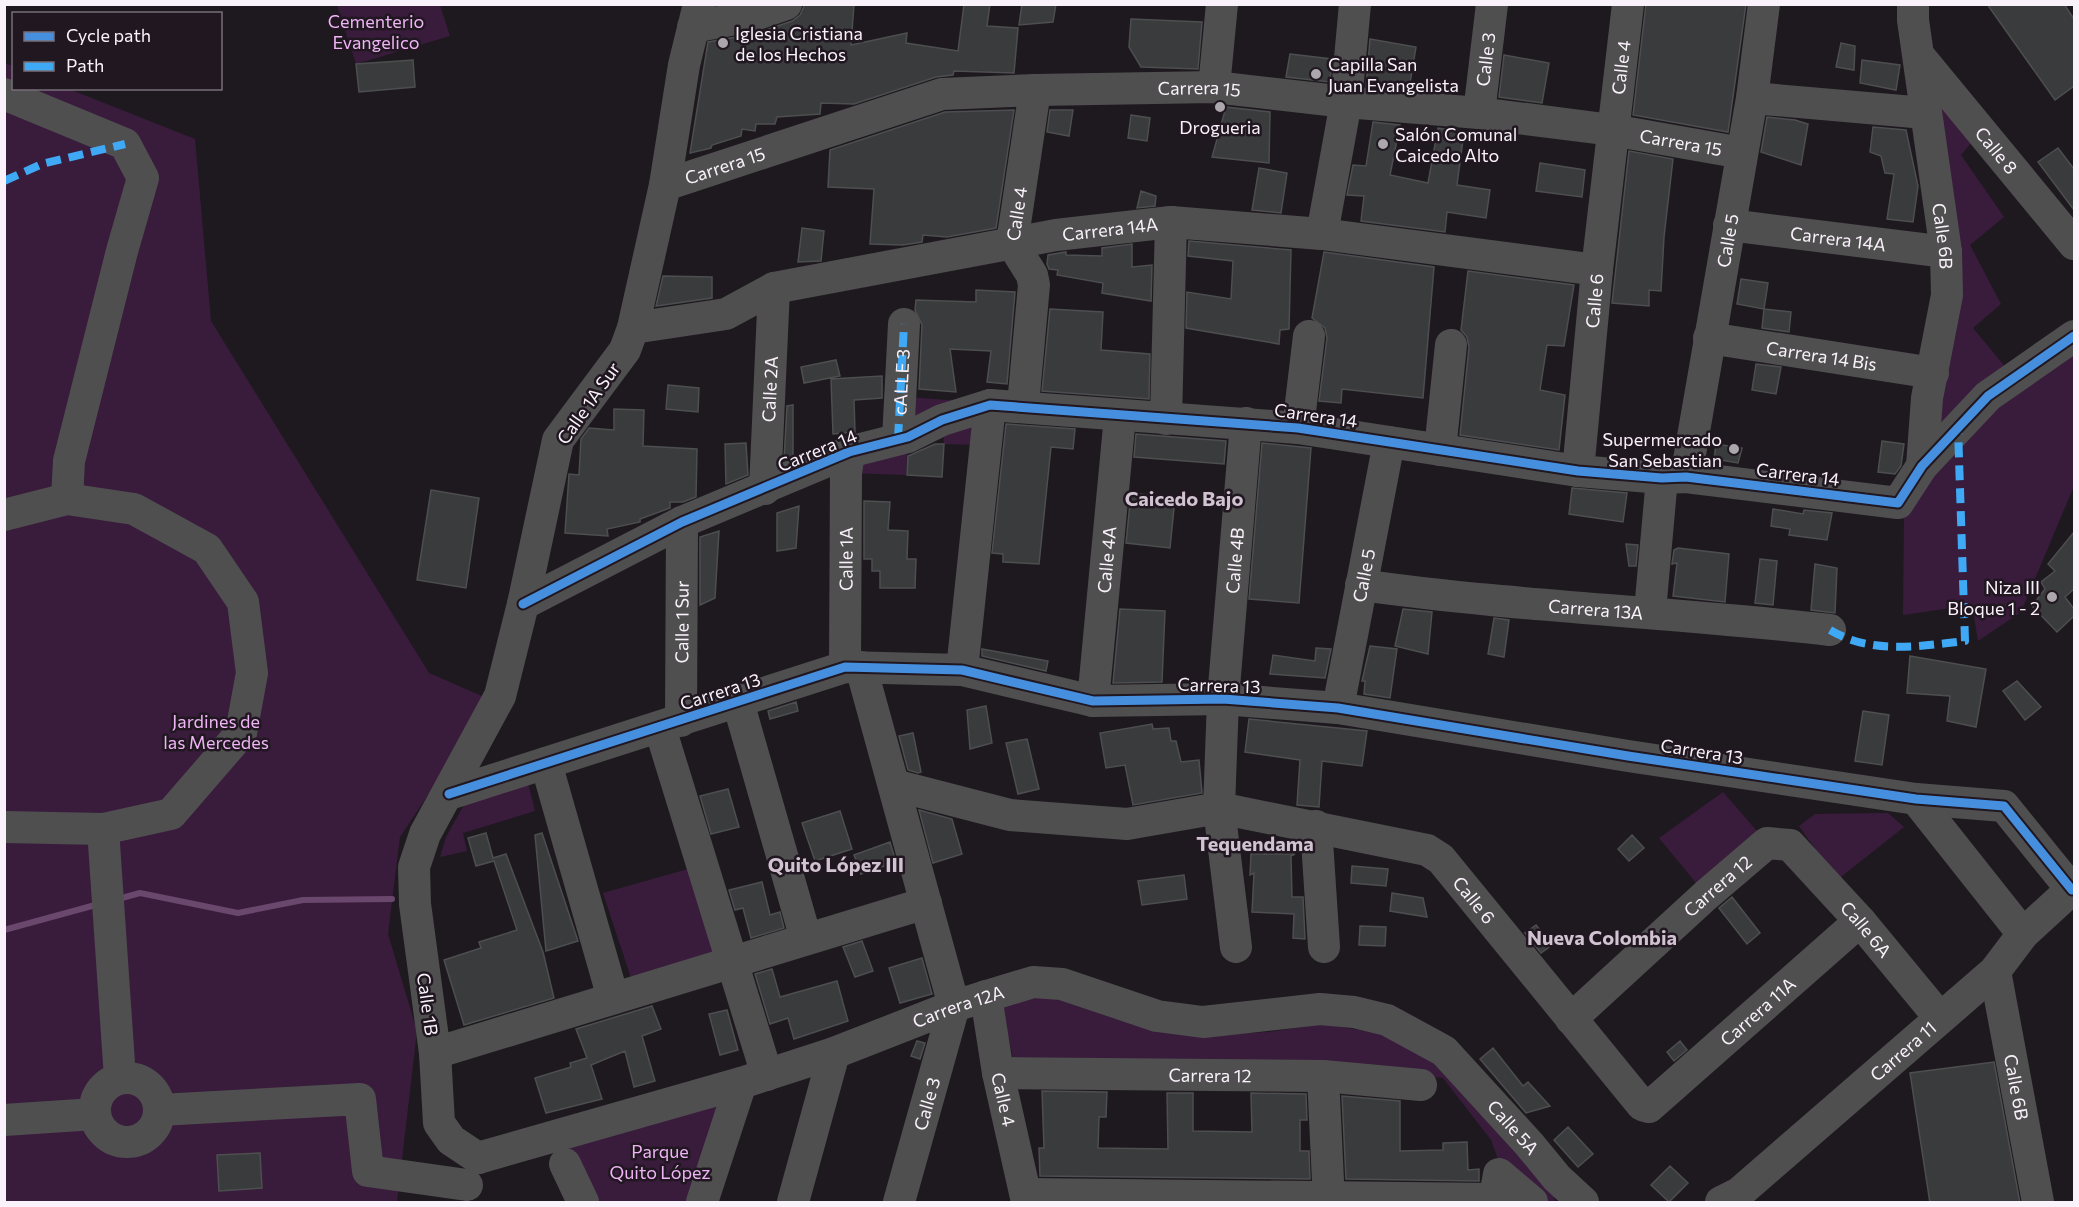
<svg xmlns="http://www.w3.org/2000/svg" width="2079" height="1207" font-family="Commissioner,sans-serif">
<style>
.green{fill:#391c3c}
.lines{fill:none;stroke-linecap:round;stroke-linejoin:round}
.stream{stroke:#6a476d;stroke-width:6}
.building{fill:#3a3b3c;stroke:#4d4e4f;stroke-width:1.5}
.minor{stroke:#504f50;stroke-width:32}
.quiet{stroke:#3fa9f5;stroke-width:8;stroke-dasharray:15 8;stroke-linecap:butt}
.cycleway-casing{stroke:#201721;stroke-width:13}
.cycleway{stroke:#468fdf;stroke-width:9}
.poi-dot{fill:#aca6ad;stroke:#201721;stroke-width:2}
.labels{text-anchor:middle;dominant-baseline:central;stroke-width:5;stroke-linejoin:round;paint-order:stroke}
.park-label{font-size:18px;fill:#efb4f5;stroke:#201721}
.poi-label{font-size:18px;fill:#f9f2fa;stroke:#201721;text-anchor:start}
.street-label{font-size:18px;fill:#f9f2fa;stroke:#201721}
.neighbourhood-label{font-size:20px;font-weight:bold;fill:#d1c3d2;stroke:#201721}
</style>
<rect width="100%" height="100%" fill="#1e191f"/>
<!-- green -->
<path class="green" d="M337,5H440L450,36L356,64Z
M4,63L13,66L14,88L69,89L195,139L211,321L429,673L491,700L400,837L388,934L417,1031L397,1202H5Z
M1929,76L1977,136L1961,155L2004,217L1970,245L2001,304L1973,328L2007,369L1935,429Z
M2074,351V486L2021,612L1978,641L1972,605L1903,615L1904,511L1931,470L1999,405Z
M908,397L960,401L903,430Z
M976,411L977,445L944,444L943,421Z
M908,438L906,475L847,473Z
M527,779L535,811L463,833L467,851L440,857L446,837L465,803Z
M1723,792L1763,838L1702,890L1659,838Z
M1888,813L1904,827L1837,880L1799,826L1815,814Z
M695,867L723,956L633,984L603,893Z
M1053,993L1201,1035L1269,1032L1325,1024L1388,1035L1436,1058L1551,1182L1555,1202H1537L1502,1170L1491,1140L1443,1078L1352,1069L1016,1071L1001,1005Z
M724,1098L691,1202H590L564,1147Z"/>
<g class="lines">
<!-- stream -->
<path class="stream" d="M118,899L140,893L238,913L303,900L392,899
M4,930L99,904"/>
</g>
<!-- building -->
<path class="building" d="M805,4H854L851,45L907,33L906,43L958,51L964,4H990L987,26L1018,28L1014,73L954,71L953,75L936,77L854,104L821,103L820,114L777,117L775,124H756L755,131L742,129L741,136L712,145L711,148L690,153L708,42L754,34L792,21L800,15Z
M1022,4H1056L1053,22L1019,25Z
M1646,4H1746L1728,132L1633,115Z
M1987,4H2064L2074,19V86L2055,100Z
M1131,19L1202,22L1198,69L1141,67L1129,47Z
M1370,39L1416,47L1409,89L1366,86Z
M1841,43L1855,46L1854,70L1836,67Z
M1290,54L1332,59L1330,82L1286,77Z
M1504,55L1549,63L1542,103L1499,97Z
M413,60L415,87L359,92L356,64Z
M1862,60L1900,65L1896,90L1860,83Z
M1226,107L1270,112L1269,163L1212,157Z
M1014,110L996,228L947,237L923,235L922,242L903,245L870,244L874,189L828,187L830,150L945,112Z
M1050,110H1073L1069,136L1047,132Z
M1131,115L1150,118L1147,141L1128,138Z
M1767,117L1795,120L1808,124L1801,165L1761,152Z
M1373,122L1400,125L1390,175L1428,183L1438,128L1464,132L1457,185L1490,190L1486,218L1447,212L1445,232L1361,221L1364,196L1347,195L1353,165L1366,166Z
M1873,127L1906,130L1918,186L1913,222L1887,219L1894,174L1885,173L1881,156L1870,152Z
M2058,148L2074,169V210L2038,162Z
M1629,151L1673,159L1664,237L1661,291L1649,290V306L1612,303Z
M1540,163L1585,170L1582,197L1536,191Z
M1259,168L1287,173L1281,213L1252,210Z
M1141,191L1156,196L1155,206L1137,208Z
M802,228L824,231L821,261L798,262Z
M1189,241L1291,250L1289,329L1280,330L1279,344L1186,328L1187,292L1231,299L1233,261L1188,256Z
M1132,244V267L1152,265L1151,301L1102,293L1103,283L1057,275L1058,270L1049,269L1047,264L1048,255L1066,252V255L1102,256V248Z
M1324,252L1434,267L1423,398L1342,389L1341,403L1319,401L1327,338L1325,328L1312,318Z
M1468,271L1574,285L1564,346L1547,345L1540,390L1565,395L1559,450L1460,435L1469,347L1467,337L1461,330Z
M663,276L712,277V298L656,306Z
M1741,279L1768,283L1764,309L1791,312L1789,332L1762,328L1764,309L1737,304Z
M976,290L1015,292L1007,384L987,382L991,351L950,349L956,392L919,389L922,325L915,310L916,300L976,302Z
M1050,309L1103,312L1101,350L1150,354L1149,399L1042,391Z
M836,360L840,376L804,383L801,367Z
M1756,364L1781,367L1776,394L1752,390Z
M882,376V398L854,400L855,432L833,434L831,379Z
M668,385L699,388L698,412L666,409Z
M793,405V456L784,460L787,406Z
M614,409L644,410L643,446L697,449L696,497L683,502H670V508L640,519V522L607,529L608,536L565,533L569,474L579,475L581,439L589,428L614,430Z
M1006,424L1075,429L1073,449L1051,447L1039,564L1003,562V554L992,553Z
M1136,434L1226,441L1224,464L1134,457Z
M1882,441L1904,444L1901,466L1895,474L1878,472Z
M746,443L748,475L726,484L725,444Z
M1262,443L1311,448L1299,603L1249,599Z
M935,444H944L942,477L907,475L908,456Z
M1716,444L1742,448L1738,463L1714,459Z
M1572,488L1627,493L1623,522L1569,514Z
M431,490L479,498L466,588L417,580Z
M1131,493L1175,498L1170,548L1126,543Z
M864,501L890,502L888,530L908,531L907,559H916L915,588H880V571H872V559H864Z
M799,506L796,548L777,551V513Z
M1773,509L1803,514L1804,510L1832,513L1827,540L1789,535L1790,529L1771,526Z
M719,531L715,598L700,605V537Z
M2074,532V589L2065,597L2074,609V616L2057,632L2032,606L2045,589L2041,582L2055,571L2048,564Z
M1626,544L1638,545L1636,566H1629Z
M1678,548L1729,554L1725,602L1673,596L1677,563L1672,564L1674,550Z
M1760,559L1777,561L1773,605L1755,603Z
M1815,564L1837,568L1835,613L1811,610Z
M1120,609L1165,611L1162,682L1113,683Z
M1403,609L1432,612L1428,654L1395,646Z
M1494,618L1509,620L1504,657L1488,654Z
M1370,646L1397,649L1390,698L1364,694L1365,681H1362Z
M1316,648L1331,649L1325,678L1270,674L1273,655L1315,661Z
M982,649L1048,661L1046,671L982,656Z
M1910,656L1986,669L1976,727L1947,721L1950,696L1907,693Z
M2017,681L2041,707L2025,720L2003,691Z
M796,702L798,711L770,719L768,711Z
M986,706L992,743L970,749L967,710Z
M1863,711L1889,715L1882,765L1855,761Z
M1249,719L1367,731L1362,766L1322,761L1319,807L1297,805L1300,760L1245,752Z
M1152,724L1153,729L1169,728L1171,741H1176L1181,762L1199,760L1202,793L1133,805L1125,765L1106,768L1100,733Z
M913,733L921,772L918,773L908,770L899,736Z
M1027,739L1039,789L1018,794L1006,743Z
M728,789L739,827L711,834L700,796Z
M919,810L952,819L962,854L933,863Z
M840,811L852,849L815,861L802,823Z
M486,833L493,858L506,854L543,952L554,998L464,1025L444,960L481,948L479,942L517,930L494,861L476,866L468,838Z
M542,833L578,941L546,951L535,835Z
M1632,835L1644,848L1629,861L1618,849Z
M890,842L896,862L861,874L854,855Z
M1251,854H1295L1291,856L1292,897H1303L1305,939L1293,938L1294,914L1252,912L1254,873L1250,875Z
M1352,866L1388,869L1386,886L1351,883Z
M1184,875L1187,899L1142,905L1138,881Z
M762,882L770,915L780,912L784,928L751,938L743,908L735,910L729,890Z
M1392,893L1423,898L1427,917L1390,911Z
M1732,897L1760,933L1747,944L1719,908Z
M1536,925L1552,945L1541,953L1525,933Z
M1360,926L1386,927L1385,946L1359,945Z
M862,941L873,971L855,977L843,947Z
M922,958L932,994L900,1003L889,968Z
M772,969L780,997L837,981L848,1021L794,1039L788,1018L770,1024L755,974Z
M652,1006L661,1029L642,1036L655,1081L634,1087L625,1051L591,1065L602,1099L546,1113L535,1078L571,1067L570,1063L587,1058L576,1029Z
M727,1010L738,1050L720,1055L709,1014Z
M917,1041L925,1043L920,1059L911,1056Z
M1680,1041L1687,1050L1674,1061L1667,1052Z
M1493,1048L1523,1086L1528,1082L1550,1106L1526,1113L1480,1059Z
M1994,1062L2020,1203H1930L1910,1073Z
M1042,1091L1107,1092L1106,1117H1099L1098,1148L1168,1149L1167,1093H1193V1131L1252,1132L1251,1093L1306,1094L1307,1120H1300V1151H1309L1310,1179L1040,1176L1039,1148H1044Z
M1342,1096L1400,1101V1151L1443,1150V1143L1467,1142L1468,1170L1479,1169V1181L1346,1179Z
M1568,1127L1593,1154L1578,1167L1554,1140Z
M260,1153L262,1188L219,1191L217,1155Z
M1670,1166L1688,1183L1669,1202L1651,1185Z"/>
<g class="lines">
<!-- minor -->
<g class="minor">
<path id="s1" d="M1913,4V20L1946,252L1947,295L1927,398L1922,466"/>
<path d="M693,27L751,16L786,4"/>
<path id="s2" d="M1919,56L2074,244"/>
<path d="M1214,87L1222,4"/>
<path d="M4,94L125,144L143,178L122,251L69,461L67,499"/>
<path d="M1752,98L1925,113"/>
<path id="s3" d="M1479,113L1492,4"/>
<path id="s4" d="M665,185L942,94L1035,90L1214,87L1346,102L1479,113L1612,130L1742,153"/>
<path id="s5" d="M1729,225L1946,252"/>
<path d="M1322,234L1346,102L1355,4"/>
<path id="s6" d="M633,328L726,314L774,288L1056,235L1171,222L1322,234L1597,270"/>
<path id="s7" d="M1709,338L1933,373"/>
<path id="s8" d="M1023,405L1034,285L1032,275L1012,243L1035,90"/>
<path d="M1166,419L1171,222"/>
<path d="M1298,428L1309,336"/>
<path id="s9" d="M898,439L904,324"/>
<path d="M1440,450L1451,345"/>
<path id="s10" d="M1578,471L1597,270L1628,4"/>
<path id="s11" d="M1686,477L1752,98L1764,4"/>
<path id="s12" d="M765,489L774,288"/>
<path d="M4,515L67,499L134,509L207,549L243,602L252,673L241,733L171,814L103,829L4,827"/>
<path id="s13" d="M1361,585C1516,607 1674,612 1830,630"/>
<path d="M523,604L682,522L849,452L908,437L942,420L990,405L1298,428L1578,471L1662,478L1686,477L1898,503L1922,466L1988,396L2074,336"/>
<path d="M1650,611L1662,478"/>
<path id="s14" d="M845,667L846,473L849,452"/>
<path d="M861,667L954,1006"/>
<path d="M962,670L990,405"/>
<path id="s15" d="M1093,701L1120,416"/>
<path d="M738,702L806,939"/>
<path id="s16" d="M1338,708L1389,442"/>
<path id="s17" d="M681,721L682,522"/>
<path d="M660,728L767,1075"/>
<path d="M546,763L613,998"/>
<path id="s18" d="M894,785L1010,815L1127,824L1219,808L1427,850L1441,859L1642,1105L1649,1107L1860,921"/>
<path d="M449,794L845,667L962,670L1093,701L1223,699L1338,708L1628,756L1916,799L2004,806L2072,890"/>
<path d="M1916,799L2023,934"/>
<path d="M1316,826L1324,947"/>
<path d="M103,829L120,1078"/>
<path id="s19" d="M1236,947L1219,808L1223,699L1246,423"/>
<path id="s20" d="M1995,971L2038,1202"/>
<path id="s21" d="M986,996L998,1073L1027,1202"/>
<path id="s22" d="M1571,1019L1705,896L1767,843L1790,845L1860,921L1940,1018"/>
<path d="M435,1053L926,903"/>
<path id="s23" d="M998,1073L1323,1076L1421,1085"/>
<path d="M1323,1076L1329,1202"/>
<circle cx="127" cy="1110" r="32"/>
<path d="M160,1110L360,1099L368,1171L467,1185"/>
<path d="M4,1120L95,1114"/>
<path d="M478,1158L451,1140L439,1123L435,1053L415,904L414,867L425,834L500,696L523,604L558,440L625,350L633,328L665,185L684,65L699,4"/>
<path id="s24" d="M478,1158L741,1083L834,1053L954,1006L1033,982L1062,984L1157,1016L1203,1022L1320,1009L1354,1012L1387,1020L1444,1051L1529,1144L1557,1178L1583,1202"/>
<path d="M565,1164L583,1202"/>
<path d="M1026,1194L1494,1199L1498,1202"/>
<path d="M702,1202L741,1083"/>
<path d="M793,1202L834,1053"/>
<path id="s25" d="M899,1202L954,1006"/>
<path d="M1494,1202L1499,1174L1532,1202"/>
<path id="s26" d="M1721,1202L1739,1193L1995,971L2023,934L2074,887"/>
</g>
<!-- quiet -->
<path class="quiet" d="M4,181L42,164L125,144
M898,439L904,324
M1830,630C1872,655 1919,646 1965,641L1958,428"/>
<defs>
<path id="cycleway" d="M523,604L682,522L849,452L908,437L942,420L990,405L1298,428L1578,471L1662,478L1686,477L1898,503L1922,466L1988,396L2074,336
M449,794L845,667L962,670L1093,701L1223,699L1338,708L1628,756L1916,799L2004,806L2072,890"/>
</defs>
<!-- cycleway casing -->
<use href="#cycleway" class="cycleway-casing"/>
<!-- cycleway -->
<use href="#cycleway" class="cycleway"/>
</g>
<!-- markers -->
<g class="poi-dot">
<circle cx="723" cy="43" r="6"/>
<circle cx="1316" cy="74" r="6"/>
<circle cx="1220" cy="107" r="6"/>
<circle cx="1383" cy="144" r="6"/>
<circle cx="1734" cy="449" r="6"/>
<circle cx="2052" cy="597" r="6"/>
</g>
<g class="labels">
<!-- park labels -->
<g class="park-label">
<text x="376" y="21">Cementerio<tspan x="376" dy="21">Evangelico</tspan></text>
<text x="216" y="721">Jardines de<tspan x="216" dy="21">las Mercedes</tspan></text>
<text x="660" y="1151">Parque<tspan x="660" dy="21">Quito López</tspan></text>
</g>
<!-- poi labels -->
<g class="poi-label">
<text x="735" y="33">Iglesia Cristiana<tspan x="735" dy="21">de los Hechos</tspan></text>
<text x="1328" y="64">Capilla San<tspan x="1328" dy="21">Juan Evangelista</tspan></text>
<text x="1220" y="127" text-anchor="middle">Drogueria</text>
<text x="1395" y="134">Salón Comunal<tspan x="1395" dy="21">Caicedo Alto</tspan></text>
<text x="1722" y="439" text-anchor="end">Supermercado<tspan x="1722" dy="21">San Sebastian</tspan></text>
<text x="2040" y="587" text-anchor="end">Niza III<tspan x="2040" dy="21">Bloque 1 - 2</tspan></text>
</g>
<!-- street labels -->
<g class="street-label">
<text stroke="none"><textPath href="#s3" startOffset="54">Calle 3</textPath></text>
<text stroke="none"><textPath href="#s10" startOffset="406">Calle 4</textPath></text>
<text stroke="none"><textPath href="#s4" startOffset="549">Carrera 15</textPath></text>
<text stroke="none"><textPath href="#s4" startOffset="1034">Carrera 15</textPath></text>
<text stroke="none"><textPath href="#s2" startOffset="122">Calle 8</textPath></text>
<text stroke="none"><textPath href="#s4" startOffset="63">Carrera 15</textPath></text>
<text stroke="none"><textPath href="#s8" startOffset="198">Calle 4</textPath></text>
<text stroke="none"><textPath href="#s6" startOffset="490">Carrera 14A</textPath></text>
<text stroke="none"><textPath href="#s1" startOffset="234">Calle 6B</textPath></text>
<text stroke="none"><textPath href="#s5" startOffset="110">Carrera 14A</textPath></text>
<text stroke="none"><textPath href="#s11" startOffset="240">Calle 5</textPath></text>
<text stroke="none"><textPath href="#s10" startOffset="171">Calle 6</textPath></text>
<text stroke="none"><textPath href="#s7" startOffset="114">Carrera 14 Bis</textPath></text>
<text stroke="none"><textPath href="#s9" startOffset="57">cALLE 3</textPath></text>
<text stroke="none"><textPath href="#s12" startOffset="100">Calle 2A</textPath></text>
<text transform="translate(588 403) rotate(-55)">Calle 1A Sur</text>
<text transform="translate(1316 415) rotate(8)">Carrera 14</text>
<text transform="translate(817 450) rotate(-22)">Carrera 14</text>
<text transform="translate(1798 474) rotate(7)">Carrera 14</text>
<text stroke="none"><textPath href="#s15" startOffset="142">Calle 4A</textPath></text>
<text stroke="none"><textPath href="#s14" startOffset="108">Calle 1A</textPath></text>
<text stroke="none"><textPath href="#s19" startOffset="388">Calle 4B</textPath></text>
<text stroke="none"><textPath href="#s16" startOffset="135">Calle 5</textPath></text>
<text stroke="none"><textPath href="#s13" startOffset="236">Carrera 13A</textPath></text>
<text stroke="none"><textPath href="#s17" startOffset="99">Calle 1 Sur</textPath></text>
<text transform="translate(1219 685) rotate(2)">Carrera 13</text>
<text transform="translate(720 691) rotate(-18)">Carrera 13</text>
<text transform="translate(1702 751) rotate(9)">Carrera 13</text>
<text stroke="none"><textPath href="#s22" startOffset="198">Carrera 12</textPath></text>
<text stroke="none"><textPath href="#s18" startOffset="612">Calle 6</textPath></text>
<text stroke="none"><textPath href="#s22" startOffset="400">Calle 6A</textPath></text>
<text transform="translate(428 1004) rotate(82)">Calle 1B</text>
<text stroke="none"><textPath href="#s24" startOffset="504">Carrera 12A</textPath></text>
<text stroke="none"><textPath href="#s18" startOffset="1029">Carrera 11A</textPath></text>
<text stroke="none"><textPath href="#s26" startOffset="237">Carrera 11</textPath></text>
<text stroke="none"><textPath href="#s23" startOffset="212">Carrera 12</textPath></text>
<text stroke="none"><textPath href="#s20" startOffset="118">Calle 6B</textPath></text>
<text stroke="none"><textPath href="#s21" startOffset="105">Calle 4</textPath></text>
<text stroke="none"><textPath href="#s25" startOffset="102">Calle 3</textPath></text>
<text stroke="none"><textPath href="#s24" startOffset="1112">Calle 5A</textPath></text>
</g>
<!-- neighbourhood labels -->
<g class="neighbourhood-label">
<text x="1184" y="498">Caicedo Bajo</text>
<text x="1255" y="843">Tequendama</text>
<text x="836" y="864">Quito López III</text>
<text x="1602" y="937">Nueva Colombia</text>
</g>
</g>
<!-- border -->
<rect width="2079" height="1207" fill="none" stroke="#f9f2fa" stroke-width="12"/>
<!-- legend -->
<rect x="12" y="12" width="210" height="78" fill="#201721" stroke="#776f78" stroke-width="1.5"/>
<rect x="24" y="32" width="30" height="9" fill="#468fdf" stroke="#776f78" stroke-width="1.5"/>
<text x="66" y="42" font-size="18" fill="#f9f2fa">Cycle path</text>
<rect x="24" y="62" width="30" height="9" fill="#3fa9f5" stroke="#776f78" stroke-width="1.5"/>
<text x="66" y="72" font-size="18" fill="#f9f2fa">Path</text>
</svg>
